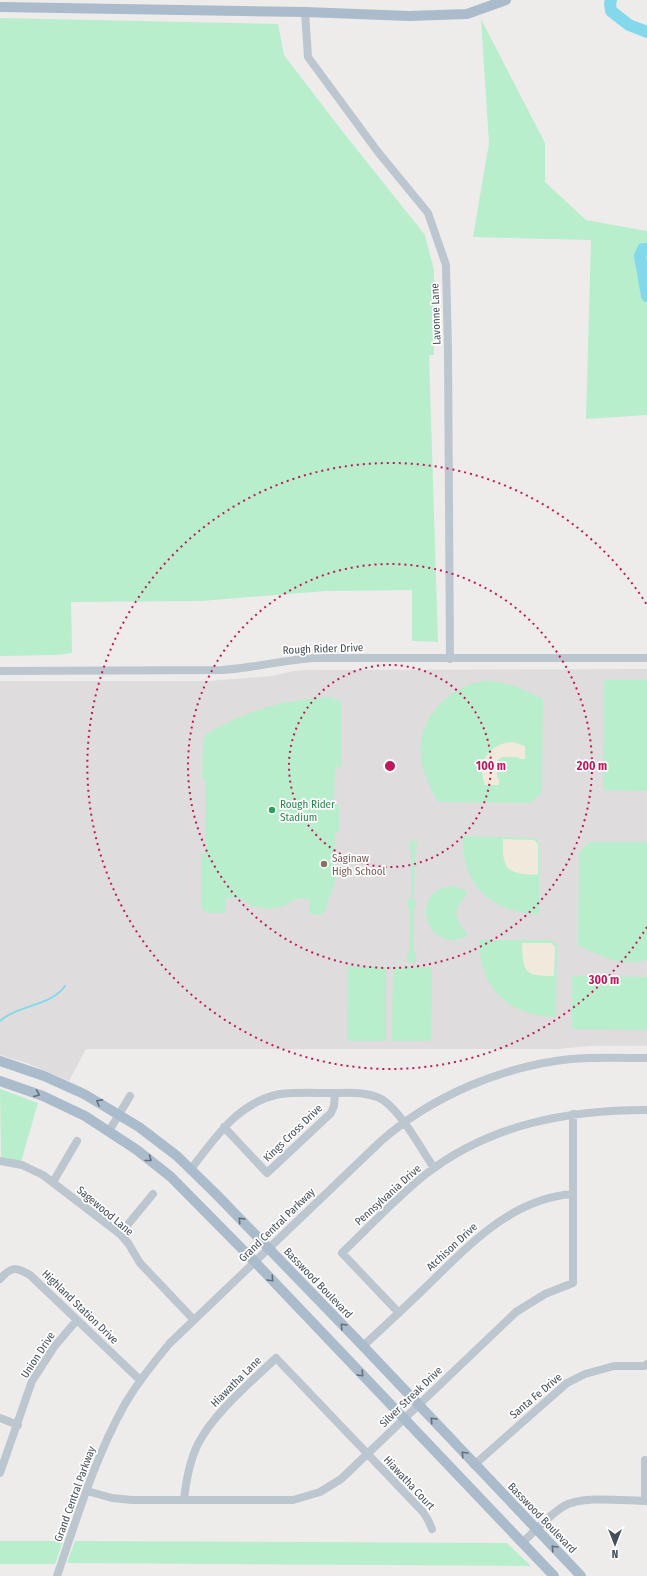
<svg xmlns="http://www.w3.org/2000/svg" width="647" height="1576" font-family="'Fira Sans Condensed',sans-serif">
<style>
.education{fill:#dfdcdd}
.green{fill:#b8eecc}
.sand{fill:#f1e9db}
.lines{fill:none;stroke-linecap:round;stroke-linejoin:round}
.stream{stroke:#84d8eb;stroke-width:2}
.river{stroke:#84d8eb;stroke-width:12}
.minor{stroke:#bcc6ce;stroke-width:8}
.major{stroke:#aabbcb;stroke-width:10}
.oneway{stroke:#636f7b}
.ring{fill:none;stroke:#c2185b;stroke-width:2;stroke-dasharray:2 4}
.leisure-dot{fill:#2e9e5b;stroke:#fff;stroke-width:1.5}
.education-dot{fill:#8d6e63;stroke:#fff;stroke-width:1.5}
.labels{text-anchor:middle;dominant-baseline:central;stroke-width:3.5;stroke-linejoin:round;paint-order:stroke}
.street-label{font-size:11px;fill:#444f59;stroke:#fff}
.leisure-label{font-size:11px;fill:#27864d;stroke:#fff;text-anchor:start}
.education-label{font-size:11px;fill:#785e54;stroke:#fff;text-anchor:start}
.centre{fill:#c2185b;stroke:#fff;stroke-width:2}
.ring-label{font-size:12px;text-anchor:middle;font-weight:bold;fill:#c2185b;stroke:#fff;stroke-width:3.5;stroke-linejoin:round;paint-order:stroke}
</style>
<rect width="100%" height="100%" fill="#eeebeb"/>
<!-- education -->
<path class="education" d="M647,669V1046H591L556,1049H86L69,1081L27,1063L0,1055V681H209L272,676L294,671L305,670Z"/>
<!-- green -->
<path class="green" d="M0,18L278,24L284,55L339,127L425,235L434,270V355H429L438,642L412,641V590L326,591L201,601L71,602L72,653L57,655L0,656Z
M481,19L545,143V182L586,220L647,231V415L586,419L591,240L473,237L489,143Z
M604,680H647V791L603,790Z
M486,681C508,681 525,690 543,699L542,792L531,803L438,802C431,788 423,774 421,759C416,720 448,685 486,681Z
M333,697L334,700L338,699L342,703V765L341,767H335L334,805H339V832H335L334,868L340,869L328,901L326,910L320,915L310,914V899H296L284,906L270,909L252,906L240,898H226L225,913H207L201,908V854H205V852L206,780L202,779L203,740L206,734C247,710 285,699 333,697Z
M463,836L535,838L539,843V914C491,913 461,885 463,836Z
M410,841H417L416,850L415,851L414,899H416V907L414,908V952H416V963L407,962V952H409L410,907H408V899H411V850H410Z
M590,842H647V960C621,967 600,956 578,945L579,852Z
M455,886L468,892C452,916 453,912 468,936C462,938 456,941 450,940C425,937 416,900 440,889C445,887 450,887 455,886Z
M480,940H552L557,945L556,1017C510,1017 477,987 480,940Z
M348,966L386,967V1041H347Z
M393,967H432L431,1041H392Z
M572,976L647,977V1030L572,1029Z
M0,1089L38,1103L21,1162L1,1157Z
M0,1541H63L55,1564H0Z
M75,1541L507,1543L531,1566L67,1563Z"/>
<!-- sand -->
<path class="sand" d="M512,742L525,746V759H520L518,757H502L497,761V778L499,779V785H485C476,763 489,743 512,742Z
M503,839L534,840L538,844V875C507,874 502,870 503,839Z
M522,943H551L555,947L554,976C524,976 523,973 522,943Z"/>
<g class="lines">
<!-- stream -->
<path class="stream" d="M0,1021C18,1005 51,1006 65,986"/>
<!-- river -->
<path class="river" d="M611,0L610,4L611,11L629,25L647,32
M647,249H643L640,256L647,296"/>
<!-- minor -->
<path class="minor" d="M305,12L308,57L378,152L428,213L446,265L448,351L450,659
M0,671L222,670C253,668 283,660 315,658H647
M224,1127L267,1173L331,1113L334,1106L335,1093
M109,1131L130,1096
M0,1161L22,1165L43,1175L120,1234L128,1243L140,1263L194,1320
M191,1169C216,1137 238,1102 280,1094C297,1092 315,1093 332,1093C348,1093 368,1091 383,1100C402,1113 421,1149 434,1168
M53,1182L77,1141
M120,1234L153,1194
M0,1279C12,1266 15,1267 30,1275L140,1380
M399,1313L342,1253C369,1227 396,1198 426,1174C490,1124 568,1110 647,1110
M363,1346C385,1326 406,1306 427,1286C468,1246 512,1198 573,1194
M0,1418L18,1425
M474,1465L567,1383L585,1374L614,1366H644L647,1364
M0,1473L32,1381L54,1347L77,1320
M87,1491L112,1498L132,1500H293L320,1492L341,1479L516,1312L545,1294L573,1283V1114
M184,1500C186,1481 189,1462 198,1444C213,1414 251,1382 276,1358L423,1512L428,1520L432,1529
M645,1501V1460
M522,1543C535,1531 549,1515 564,1506C583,1495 625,1501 647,1501
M57,1576C77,1518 95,1457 125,1404C138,1382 154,1362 170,1343L381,1141C432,1096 503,1066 571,1059C596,1057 622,1058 647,1058"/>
<!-- major -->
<path class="major" d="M0,7L305,12L409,16L467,14L506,0
M0,1061L44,1076L84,1094L139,1127L177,1156L216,1194L363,1346L581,1576
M0,1081L43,1096L85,1116L137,1150L171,1177L255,1262L554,1576"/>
</g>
<!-- one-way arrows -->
<defs><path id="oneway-chevron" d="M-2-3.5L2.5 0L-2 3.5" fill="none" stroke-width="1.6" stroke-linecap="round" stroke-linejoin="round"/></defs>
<g class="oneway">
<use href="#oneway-chevron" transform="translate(37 1094) rotate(22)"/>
<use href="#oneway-chevron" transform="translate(99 1102) rotate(-151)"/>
<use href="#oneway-chevron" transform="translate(149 1159) rotate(38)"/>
<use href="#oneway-chevron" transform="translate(241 1220) rotate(-133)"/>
<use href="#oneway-chevron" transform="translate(271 1279) rotate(47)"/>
<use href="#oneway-chevron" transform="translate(343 1326) rotate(-134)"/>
<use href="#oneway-chevron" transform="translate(361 1374) rotate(47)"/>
<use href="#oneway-chevron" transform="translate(433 1420) rotate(-133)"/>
<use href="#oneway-chevron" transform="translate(464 1454) rotate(-133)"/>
<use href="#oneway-chevron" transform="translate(554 1548) rotate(-134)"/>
</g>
<!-- distance rings -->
<g class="ring">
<circle cx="390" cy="766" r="101"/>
<circle cx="390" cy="766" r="202"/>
<path d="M647 927A303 303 0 1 1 647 605"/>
</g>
<!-- markers -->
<circle class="leisure-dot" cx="272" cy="810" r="4"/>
<circle class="education-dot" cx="324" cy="864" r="4"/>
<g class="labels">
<!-- street labels -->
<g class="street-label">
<text transform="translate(436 314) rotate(-92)">Lavonne Lane</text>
<text transform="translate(323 649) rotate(-2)">Rough Rider Drive</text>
<text transform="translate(293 1133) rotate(-44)">Kings Cross Drive</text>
<text transform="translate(388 1195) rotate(-42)">Pennsylvania Drive</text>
<text transform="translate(105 1211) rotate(40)">Sagewood Lane</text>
<text transform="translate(277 1225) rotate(-44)">Grand Central Parkway</text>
<text transform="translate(452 1247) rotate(-43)">Atchison Drive</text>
<text transform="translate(318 1283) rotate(46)">Basswood Boulevard</text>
<text transform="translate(80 1307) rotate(44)">Highland Station Drive</text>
<text transform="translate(38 1355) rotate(-57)">Union Drive</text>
<text transform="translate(236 1382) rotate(-45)">Hiawatha Lane</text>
<text transform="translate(536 1396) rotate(-40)">Santa Fe Drive</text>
<text transform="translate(411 1397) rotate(-44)">Silver Streak Drive</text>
<text transform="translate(409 1483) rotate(47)">Hiawatha Court</text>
<text transform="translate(75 1494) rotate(-70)">Grand Central Parkway</text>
<text transform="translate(542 1518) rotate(46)">Basswood Boulevard</text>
</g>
<!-- leisure labels -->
<g class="leisure-label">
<text x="280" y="804">Rough Rider<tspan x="280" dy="13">Stadium</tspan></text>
</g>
<!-- education labels -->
<g class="education-label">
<text x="332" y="858">Saginaw<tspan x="332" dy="13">High School</tspan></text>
</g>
</g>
<circle cx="390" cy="766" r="6" class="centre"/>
<g class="ring-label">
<text x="491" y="770">100 m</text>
<text x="592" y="770">200 m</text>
<text x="604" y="984">300 m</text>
</g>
<!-- north arrow -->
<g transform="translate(615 1544) rotate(180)" stroke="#ffffff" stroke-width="3" paint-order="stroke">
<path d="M0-3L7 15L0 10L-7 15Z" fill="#444f59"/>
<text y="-6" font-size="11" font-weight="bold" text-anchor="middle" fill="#444f59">N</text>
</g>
</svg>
